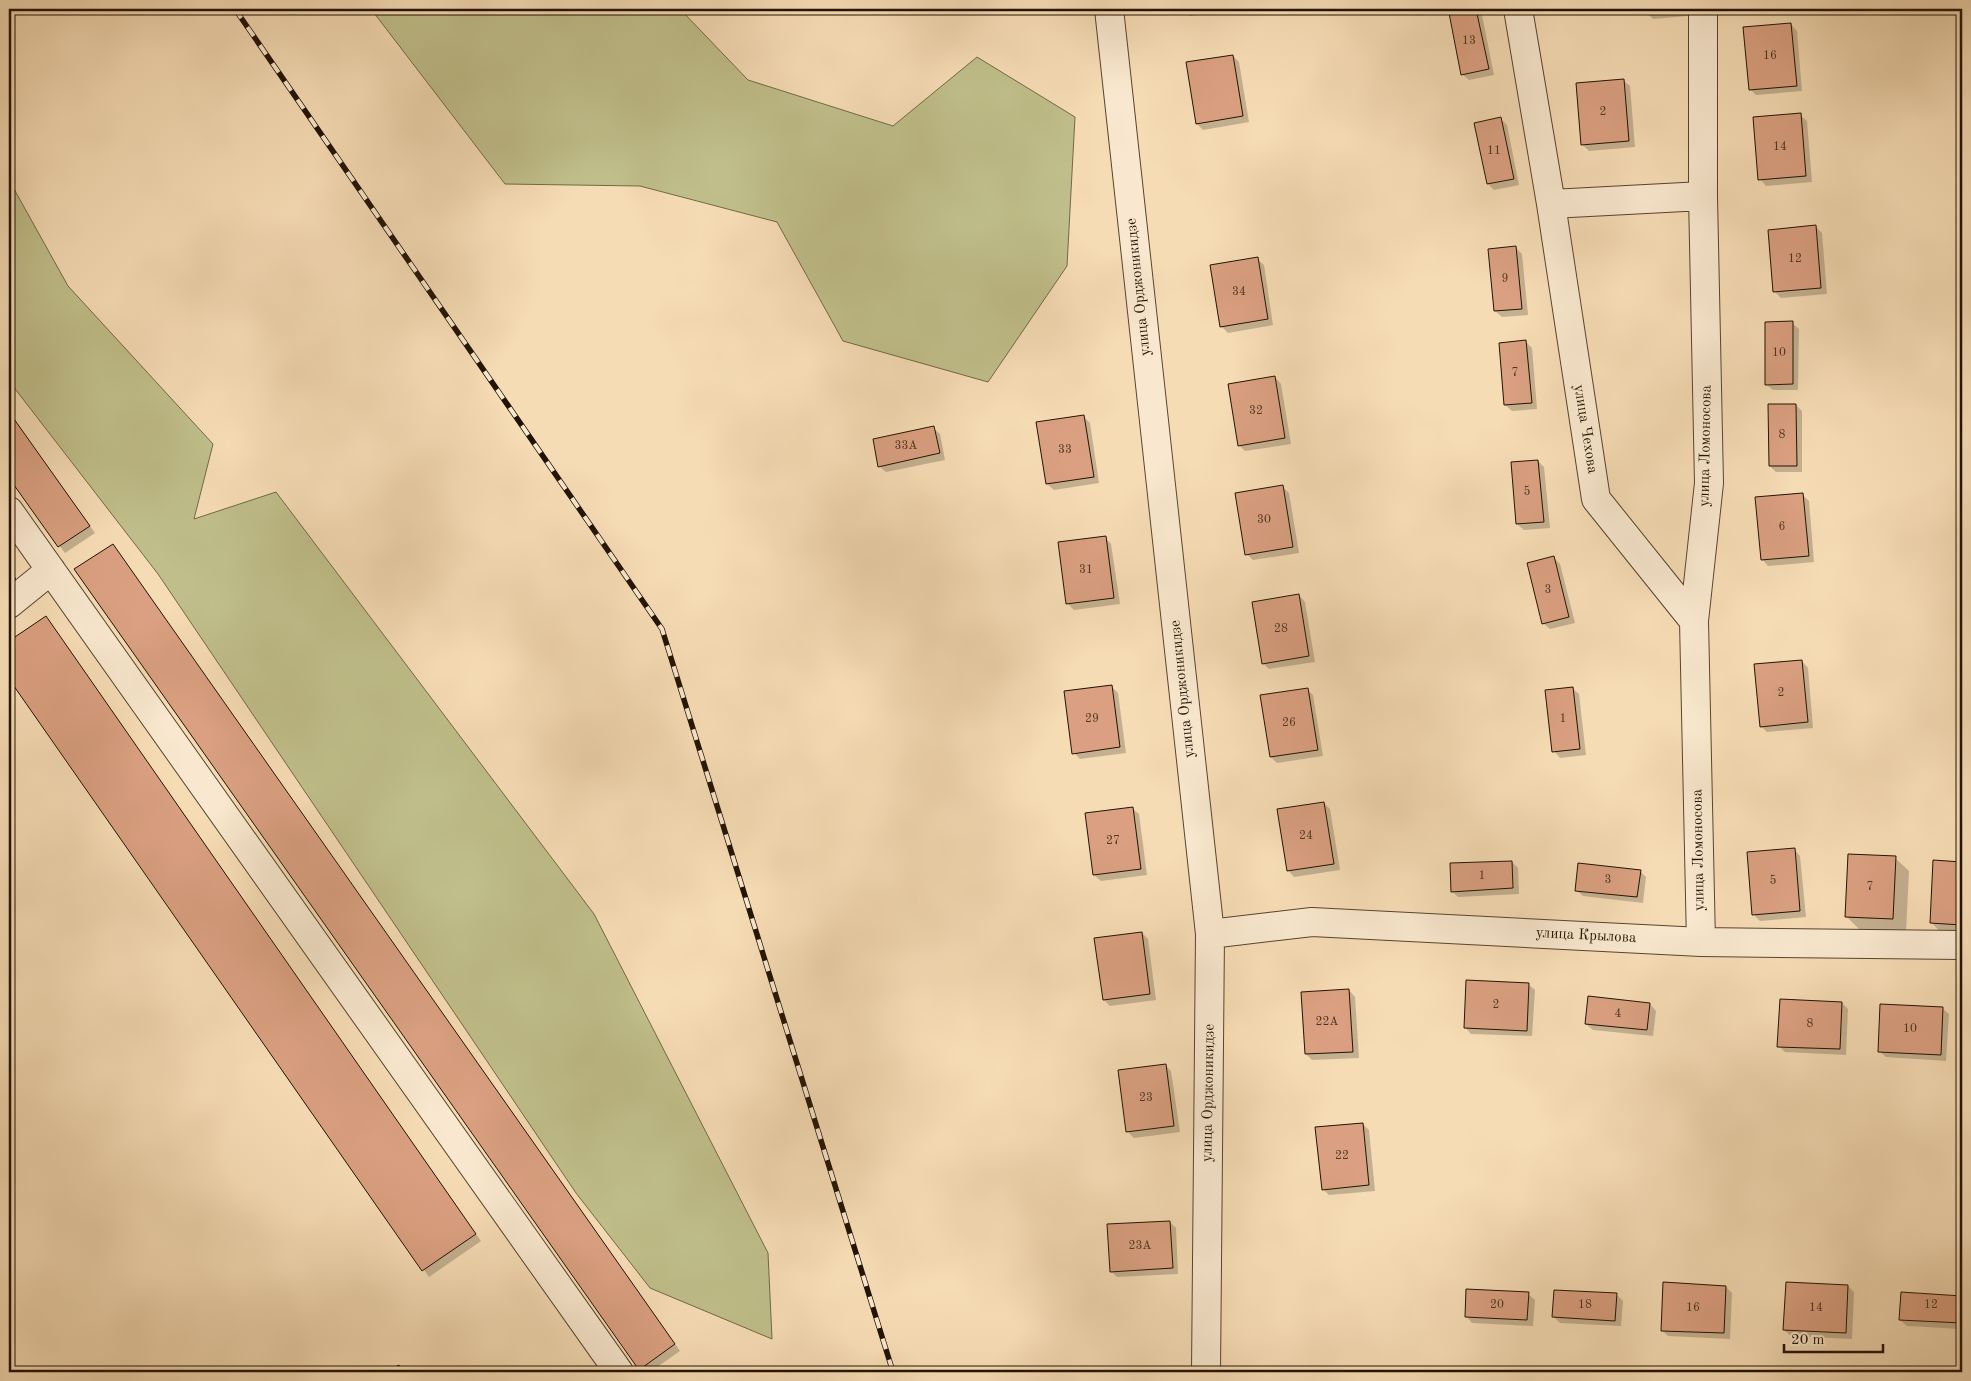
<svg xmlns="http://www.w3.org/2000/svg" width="1971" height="1381" font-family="'Old Standard TT',serif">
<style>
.green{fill:#c0bf8b;stroke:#716946}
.shadow{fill:#0003}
.building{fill:#daa081;stroke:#221300}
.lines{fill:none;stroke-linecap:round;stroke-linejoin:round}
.street-casing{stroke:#57452d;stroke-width:30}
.path{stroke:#221300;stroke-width:3;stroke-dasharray:1 2.5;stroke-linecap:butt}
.street{stroke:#f9e8cf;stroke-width:28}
.rail-casing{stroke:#221300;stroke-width:5.5}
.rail{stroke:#f9e8cf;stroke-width:4;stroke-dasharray:11;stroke-linecap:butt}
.labels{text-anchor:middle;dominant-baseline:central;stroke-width:5;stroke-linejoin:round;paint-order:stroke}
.number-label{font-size:12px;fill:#503620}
.street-label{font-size:15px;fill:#221300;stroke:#f9e8cf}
</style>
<rect width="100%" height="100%" fill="#f6dcb5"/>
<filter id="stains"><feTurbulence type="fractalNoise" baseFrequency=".004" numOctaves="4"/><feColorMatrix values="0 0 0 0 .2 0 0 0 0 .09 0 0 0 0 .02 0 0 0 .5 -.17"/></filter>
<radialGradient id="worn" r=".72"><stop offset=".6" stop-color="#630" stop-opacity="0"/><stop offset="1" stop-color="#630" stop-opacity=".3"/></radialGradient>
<!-- green -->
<path class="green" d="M371,9H680L748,80L893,126L977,57L1075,117L1067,266L988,382L843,341L777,222L640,186L505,184Z
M9,180L68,286L213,444L194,519L276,492L594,914L768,1253L772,1339L650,1288L576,1193L158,574L9,381Z"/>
<!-- shadow -->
<path class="shadow" d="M1183,9H1235L1190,16Z
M1476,9L1482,15L1494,75L1469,80L1462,74L1451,14Z
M1643,9H1698L1699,15L1653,19Z
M1791,24L1797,31L1802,91L1756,95L1750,89Z
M1233,56L1239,62L1249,122L1203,130L1197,124Z
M1623,80L1630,86L1635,147L1589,151L1583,145Z
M1800,115L1807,121L1812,182L1766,186L1760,179Z
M1501,119L1507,125L1519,185L1494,190L1488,184Z
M1815,226L1822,233L1827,294L1781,298L1775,292Z
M1516,248L1522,254L1528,315L1502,317L1495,311Z
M1257,259L1264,265L1273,325L1228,333L1221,326Z
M1792,323L1799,329L1798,390H1773L1766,384Z
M1526,342L1532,348L1537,409L1512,411L1505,405Z
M1275,377L1281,384L1291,444L1245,451L1239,445Z
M1796,405L1802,411V472H1776L1770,466Z
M9,411L95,533L65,553L9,476Z
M1083,416L1090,423L1099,483L1054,490L1047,484L1038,423Z
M933,428L940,434L945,460L886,472L879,466Z
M1538,461L1544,467L1550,528L1524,530L1517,524Z
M1283,487L1289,493L1299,553L1253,560L1247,554Z
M1803,495L1809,501L1814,562L1768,566L1762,559Z
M1105,537L1111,544L1120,604L1074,610L1067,603Z
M113,546L680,1351L650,1372H643L640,1369Z
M1553,557L1560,564L1575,623L1550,629L1543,623Z
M1299,595L1305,602L1315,662L1269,669L1263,663Z
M46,618L481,1241L429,1277L9,676V643Z
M1802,661L1808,668L1813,728L1767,732L1761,726Z
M1111,686L1118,693L1126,753L1080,759L1074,753Z
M1572,688L1579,694L1586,755L1560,758L1554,751Z
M1307,689L1313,695L1323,756L1277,763L1271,757Z
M1324,803L1330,809L1340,870L1294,877L1288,870Z
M1132,808L1139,814L1147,875L1101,881L1094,875Z
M1794,849L1800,856L1806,917L1760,921L1753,914Z
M1895,858L1909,871L1906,932L1859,929L1846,916Z
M1512,862L1518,868L1519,894L1458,897L1452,891Z
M1934,862L1962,863V937L1944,936L1931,922Z
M1640,871L1646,877L1643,903L1583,896L1576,890Z
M1142,933L1148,939L1156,1000L1110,1006L1104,1000Z
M1528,984L1535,990L1532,1036L1471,1034L1465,1027Z
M1349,990L1355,997L1359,1058L1312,1060L1306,1054Z
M1842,1003L1848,1009L1846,1055L1785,1052L1779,1046Z
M1650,1004L1656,1011L1653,1036L1593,1030L1586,1024Z
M1942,1008L1949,1014L1946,1061L1886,1057L1879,1051Z
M1165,1065L1171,1071L1180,1132L1134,1138L1127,1131Z
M1363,1124L1369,1130L1375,1191L1329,1195L1323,1189Z
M1170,1222L1176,1228L1178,1274L1117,1277L1111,1271Z
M1848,1286L1854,1292L1852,1339L1791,1336L1784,1330Z
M1726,1287L1732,1293L1730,1339L1668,1336L1662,1330Z
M1528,1294L1535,1300L1533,1326L1472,1323L1466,1316Z
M1616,1294L1623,1301L1621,1326L1560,1323L1554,1317Z
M1902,1294L1962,1297V1329L1907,1326L1900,1320Z
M9,1359L19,1372H9Z"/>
<!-- building -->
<path class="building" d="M1471,9H1476L1489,69L1461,75L1449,13Z
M1791,23L1797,86L1749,90L1743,27Z
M1233,55L1243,116L1196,124L1186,62Z
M1624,79L1629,141L1581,145L1576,83Z
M1801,113L1806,176L1758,180L1753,117Z
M1501,117L1514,179L1487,184L1474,123Z
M1816,225L1821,288L1773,292L1768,230Z
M1516,246L1522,309L1494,311L1488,249Z
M1258,257L1268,319L1220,327L1210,265Z
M1793,321V384L1765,385V322Z
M1526,340L1532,403L1504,405L1499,343Z
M1275,376L1285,438L1238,446L1228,384Z
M1768,404H1796L1797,466H1769Z
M9,412L90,526L58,547L9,478Z
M1084,415L1094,477L1046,484L1036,422Z
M934,426L940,453L878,467L873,439Z
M1538,460L1544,522L1516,524L1511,462Z
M1283,485L1293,547L1245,555L1235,493Z
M1803,493L1809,556L1761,560L1755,497Z
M1106,536L1114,598L1066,604L1058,542Z
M113,544L675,1344L639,1370L74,569Z
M1554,556L1569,617L1542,624L1527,563Z
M9,569L17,581L9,587Z
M1299,594L1309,656L1262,664L1252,602Z
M46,616L476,1234L422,1271L9,679V641Z
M1802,660L1808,722L1760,727L1754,664Z
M1112,685L1120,747L1072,754L1064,691Z
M1573,687L1580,749L1552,752L1545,690Z
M1308,688L1318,750L1270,757L1260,695Z
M1324,802L1334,864L1287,871L1277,809Z
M1133,807L1141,869L1093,875L1085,813Z
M1795,848L1800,911L1752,915L1747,852Z
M1848,854L1896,856L1893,919L1845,917Z
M1933,860L1962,862V925L1930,923Z
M1512,861L1513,888L1451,892L1450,863Z
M1578,863L1641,870L1637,897L1575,891Z
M1142,932L1150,994L1103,1000L1094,938Z
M1466,980L1529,983L1527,1031L1464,1028Z
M1349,989L1353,1052L1305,1054L1301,992Z
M1588,996L1650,1003L1647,1030L1585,1024Z
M1780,999L1842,1002L1840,1049L1777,1047Z
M1880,1004L1943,1007L1941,1055L1878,1052Z
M1166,1064L1174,1126L1126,1132L1118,1070Z
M1363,1123L1369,1185L1322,1190L1315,1127Z
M1170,1221L1173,1268L1110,1272L1107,1224Z
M1663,1282L1726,1286L1724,1333L1661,1331Z
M1786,1282L1848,1285L1846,1333L1783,1330Z
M1466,1289L1529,1292L1527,1320L1465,1317Z
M1554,1290L1617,1293L1615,1321L1552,1317Z
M1901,1292L1962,1296V1323L1899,1320Z
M9,1359L16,1368L11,1372H9Z
M399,1365L403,1372H385Z"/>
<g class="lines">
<defs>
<path id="street" d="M1109,9L1210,934L1206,1372
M1518,9L1551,204
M9,511L619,1372
M9,604L51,570
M1694,621L1596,499L1551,204L1703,196
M1210,934L1312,922L1701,942L1962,945
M1701,942L1694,621L1709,483L1703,196V9"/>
</defs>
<!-- street casing -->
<use href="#street" class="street-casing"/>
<!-- path -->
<path class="path" d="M914,1372L944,1368L1037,1372"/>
<!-- street -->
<use href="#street" class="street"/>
<defs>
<path id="rail" d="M235,9L662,629L893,1372"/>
</defs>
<!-- rail casing -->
<use href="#rail" class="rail-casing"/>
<!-- rail -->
<use href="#rail" class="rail"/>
</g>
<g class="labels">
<!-- number labels -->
<g class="number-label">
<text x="1469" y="41">13</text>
<text x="1770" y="56">16</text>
<text x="1603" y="112">2</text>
<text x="1780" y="147">14</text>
<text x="1494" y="151">11</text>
<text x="1795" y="259">12</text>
<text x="1505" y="279">9</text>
<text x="1239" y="292">34</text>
<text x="1779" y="353">10</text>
<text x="1515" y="373">7</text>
<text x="1256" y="411">32</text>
<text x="1782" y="435">8</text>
<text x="906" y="446">33А</text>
<text x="1065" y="450">33</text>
<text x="1527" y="492">5</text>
<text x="1264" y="520">30</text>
<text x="1782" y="527">6</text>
<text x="1086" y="570">31</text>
<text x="1548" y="590">3</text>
<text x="1281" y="629">28</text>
<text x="1781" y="693">2</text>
<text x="1092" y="719">29</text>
<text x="1563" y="719">1</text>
<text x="1289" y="723">26</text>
<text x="1306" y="836">24</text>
<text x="1113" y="841">27</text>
<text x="1482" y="876">1</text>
<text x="1608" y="880">3</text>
<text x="1773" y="881">5</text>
<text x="1870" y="887">7</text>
<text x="1496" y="1005">2</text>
<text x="1618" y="1014">4</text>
<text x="1327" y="1022">22А</text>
<text x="1810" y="1024">8</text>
<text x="1910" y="1029">10</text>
<text x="1146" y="1098">23</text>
<text x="1342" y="1156">22</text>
<text x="1140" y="1246">23А</text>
<text x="1497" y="1305">20</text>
<text x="1585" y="1305">18</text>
<text x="1931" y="1305">12</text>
<text x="1693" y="1308">16</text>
<text x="1816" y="1308">14</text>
</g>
<!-- street labels -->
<g class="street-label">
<text transform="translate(1139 287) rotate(-96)">улица Орджоникидзе</text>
<text transform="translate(1585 429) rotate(81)">улица Чехова</text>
<text transform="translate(1706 446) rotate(-89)">улица Ломоносова</text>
<text transform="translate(1183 689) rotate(-96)">улица Орджоникидзе</text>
<text transform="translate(1699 850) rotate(-91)">улица Ломоносова</text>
<text transform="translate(1586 936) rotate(3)">улица Крылова</text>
<text transform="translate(1209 1093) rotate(-89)">улица Орджоникидзе</text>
</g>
</g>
<!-- margin -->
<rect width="1971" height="1381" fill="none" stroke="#f6dcb5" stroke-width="30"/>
<rect x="10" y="10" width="1951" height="1361" fill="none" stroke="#221300" stroke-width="2.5"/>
<rect x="15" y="15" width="1941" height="1351" fill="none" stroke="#221300"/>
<!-- scale -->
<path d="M1784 1344v8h99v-8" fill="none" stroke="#221300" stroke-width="2.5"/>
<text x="1791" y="1344" font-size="15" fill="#221300" stroke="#f9e8cf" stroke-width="4" paint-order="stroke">20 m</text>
<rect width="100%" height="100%" filter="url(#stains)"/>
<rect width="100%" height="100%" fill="url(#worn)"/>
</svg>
